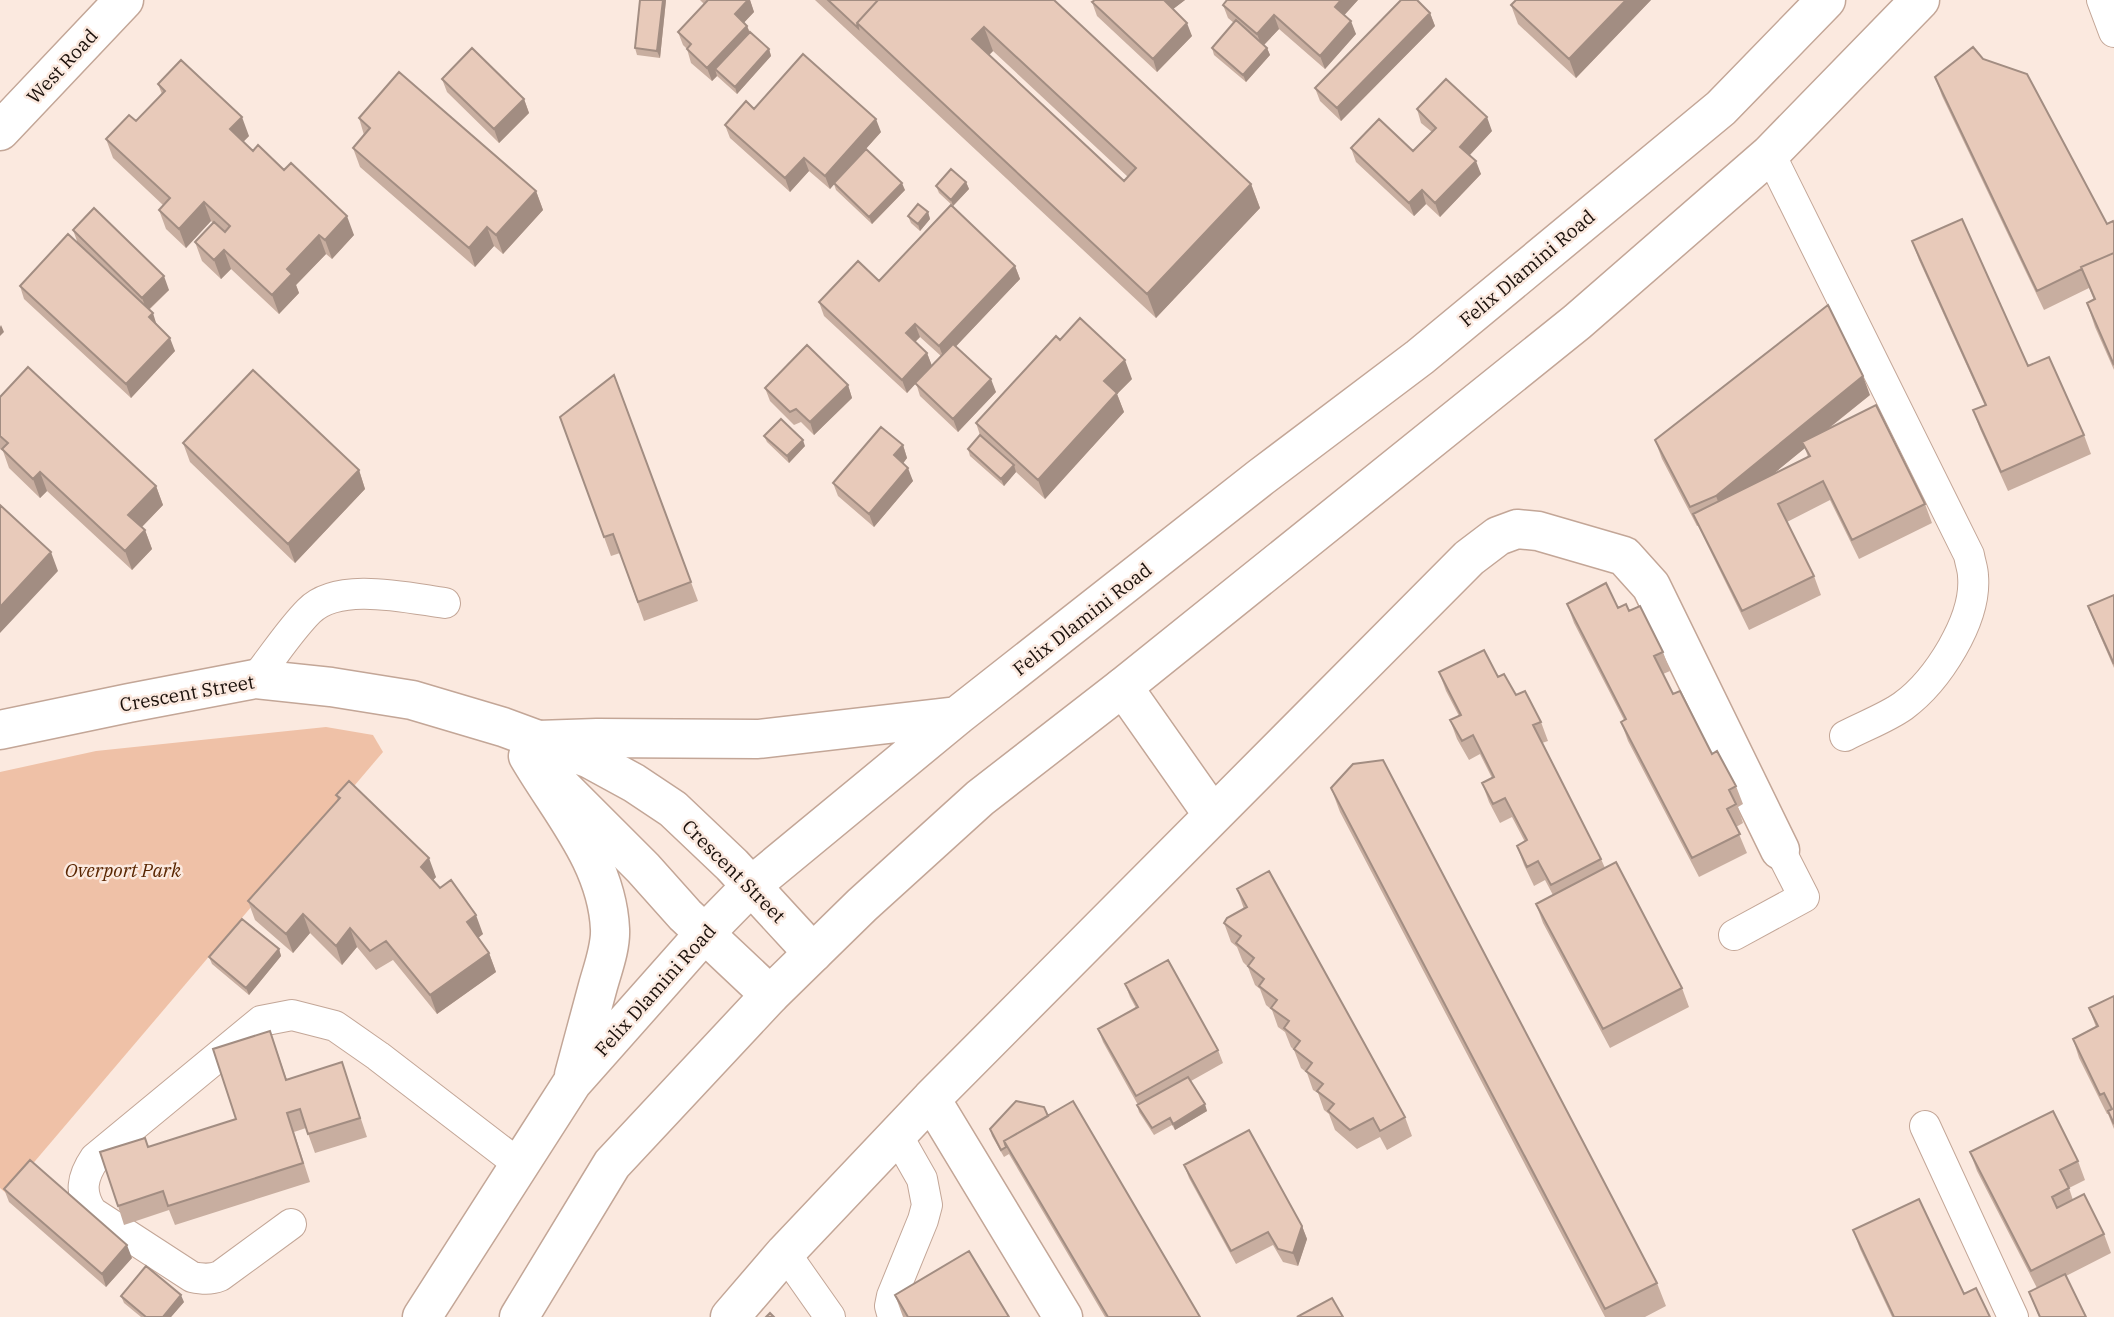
<svg xmlns="http://www.w3.org/2000/svg" width="2114" height="1317" font-family="'IBM Plex Serif',serif">
<style>
.green{fill:#efc1a7}
.lines{fill:none;stroke-linecap:round;stroke-linejoin:round}
.lane-casing{stroke:#c3a697;stroke-width:32}
.street-casing{stroke:#c3a697;stroke-width:41}
.secondary-casing{stroke:#c3a697;stroke-width:41}
.lane{stroke:#fff;stroke-width:30}
.street{stroke:#fff;stroke-width:38}
.secondary{stroke:#fff;stroke-width:38}
.wall{fill:#c8aea0;fill-rule:evenodd}
.shaded-wall{fill:#a28d82}
.building{fill:#e8caba;stroke:#a28d82;stroke-width:2;fill-rule:evenodd}
.labels{text-anchor:middle;dominant-baseline:central;stroke-width:5;stroke-linejoin:round;paint-order:stroke}
.street-label{font-size:19px;fill:#1a100b;stroke:#fbe9df}
.park-label{font-size:19px;font-style:italic;fill:#592500;stroke:#fbe9df}
</style>
<rect width="100%" height="100%" fill="#fbe9df"/>
<!-- green -->
<path class="green" d="M326,727L373,735L383,752L7,1194L0,1188V772L96,751Z"/>
<g class="lines">
<defs>
<path id="lane" d="M2102,0L2114,32
M1770,154L1969,555C1970,562 1973,569 1973,576C1977,620 1937,681 1903,706C1886,718 1864,726 1845,736
M255,679C273,657 289,631 309,611C338,581 408,598 445,603
M1734,935L1804,897L1780,850
M1925,1126L2013,1317
M291,1224L220,1276C210,1280 202,1279 192,1277L92,1212C79,1193 82,1177 95,1158L261,1021L292,1015L335,1026L378,1056L520,1165
M785,1253L830,1317
M893,1317L890,1306L892,1296L923,1220L927,1205L922,1179L897,1135"/>
<path id="street" d="M0,131L124,0
M1123,687L1213,815
M0,730L129,703L255,679L331,687L412,700L503,727L590,759L634,783L673,809L732,865L813,953
M549,774L643,868L685,915L770,995
M931,1099L1063,1317
M730,1317L785,1253L931,1099L1469,558L1498,536L1517,529L1538,531L1624,556L1651,586L1780,850"/>
<path id="secondary" d="M538,740L597,738L758,739L957,716
M528,756C560,811 607,862 610,929C611,947 603,968 598,986C590,1016 582,1045 574,1075
M422,1317L572,1083L704,934L751,886L957,716L1261,477L1420,357L1721,108L1826,0
M519,1317L612,1164L770,995L862,905L980,798L1123,687L1577,322L1770,154L1920,0"/>
</defs>
<!-- lane casing -->
<use href="#lane" class="lane-casing"/>
<!-- street casing -->
<use href="#street" class="street-casing"/>
<!-- secondary casing -->
<use href="#secondary" class="secondary-casing"/>
<!-- lane -->
<use href="#lane" class="lane"/>
<!-- street -->
<use href="#street" class="street"/>
<!-- secondary -->
<use href="#secondary" class="secondary"/>
</g>
<!-- wall -->
<path class="wall" d="M666,0L660,58L637,55L635,48Z
M700,0H750L754,12L744,22L747,26L750,32L769,49L771,56L737,94L717,76L712,81L691,63L687,49L683,45L678,32L704,4Z
M815,0H1054L1251,184L1260,208L1156,318ZM993,51L1128,177L1124,181L989,55Z
M1095,0H1185L1173,9L1192,36L1157,72L1097,16L1092,2Z
M1227,0H1358L1344,15L1356,34L1325,69L1279,29L1264,45L1267,48L1270,55L1246,82L1214,55L1212,48L1234,23L1228,18L1223,5Z
M1651,0L1576,78L1518,24L1511,5Z
M1430,13L1435,26L1341,121L1320,101L1315,88Z
M1935,77L2107,224L2114,223V370L2095,327L2087,303L2094,300L2089,288L2044,310L1942,96Z
M442,79L524,99L529,113L499,143L447,92Z
M158,84L249,136L243,142L253,151L354,235L332,259L326,254L296,285L299,293L279,314L231,269L221,279L202,261L195,242L213,223L211,221L186,248L166,229L159,210L163,205L113,158L106,139L136,121L162,94Z
M754,109L881,132L854,162L905,190L872,224L836,190L834,184L830,189L809,171L790,192L730,138L725,125Z
M1417,109L1492,131L1470,155L1481,174L1440,217L1426,204L1414,216L1356,162L1351,148L1413,151L1432,132L1421,123Z
M359,118L536,191L543,210L503,254L494,246L475,267L360,167L353,148L364,135Z
M966,182L969,189L953,206L939,193L936,186Z
M928,212L930,219L920,231L911,223L908,216Z
M73,230L169,290L149,310L157,325L175,351L131,398L24,299L20,286L77,241Z
M1912,241L2028,366L2084,435L2091,454L2008,491L1980,429L1973,410L1985,406L1919,260Z
M1015,266L1020,279L956,346L996,392L958,432L920,396L916,383L907,393L824,316L819,302L879,281ZM920,337L941,356L932,366L927,353L915,342Z
M1060,340L1132,379L1117,394L1124,412L1045,499L1016,472L1004,486L970,456L968,449L980,435L976,423Z
M614,375L698,601L644,621L620,553L611,556L560,417Z
M848,385L852,398L814,435L801,422L794,425L770,401L765,388Z
M1870,395L1828,429L1925,504L1932,523L1859,559L1830,500L1787,522L1814,576L1821,595L1749,630L1698,526H1697L1662,459L1655,440ZM1805,448L1808,457L1772,475Z
M0,397L156,486L163,505L142,527L145,530L152,549L132,570L47,491L40,498L9,468L3,451L0,449Z
M764,436L805,446L789,463L767,442Z
M183,443L359,470L365,489L295,563L190,462Z
M903,445L907,458L903,463L913,481L874,527L838,496L833,483Z
M2114,595V668L2097,629L2088,606Z
M1567,604L1629,611L1663,652L1670,671L1663,674L1673,694L1712,754L1736,786L1743,804L1738,807L1743,823L1736,827L1747,853L1699,877L1628,741L1621,722L1624,720L1574,623Z
M1439,672L1498,677L1541,722L1548,741L1542,743L1601,859L1605,868L1682,988L1689,1007L1610,1048L1543,923L1536,904L1553,895L1545,880L1534,886L1524,865L1517,846L1525,842L1512,817L1500,823L1489,802L1482,783L1492,778L1480,754L1469,760L1457,739L1450,720L1459,716L1446,691Z
M1331,788L1657,1283L1666,1306L1645,1317H1605L1340,812Z
M336,795L436,877L433,880L483,934L478,938L489,953L496,972L437,1014L393,960L376,970L357,947L342,965L310,933L293,953L255,920L248,901L338,801Z
M1237,889L1405,1117L1412,1136L1387,1150L1380,1137L1357,1149L1335,1130L1329,1114L1324,1110L1318,1093L1313,1090L1307,1073L1301,1068L1294,1050L1291,1047L1285,1032L1278,1027L1272,1010L1266,1005L1260,989L1255,985L1248,967L1243,962L1237,947L1231,942L1224,923L1244,909Z
M279,949L281,956L249,995L212,964L209,957Z
M1125,984L1218,1050L1223,1063L1191,1081L1207,1111L1175,1130L1172,1125L1154,1135L1139,1112L1137,1105H1138L1103,1042L1098,1029L1136,1008L1130,997Z
M2114,996V1129L2108,1114H2107L2079,1058L2073,1039L2096,1027L2089,1008Z
M270,1031L287,1080L342,1062L367,1137L315,1153L306,1128L294,1132L310,1182L175,1225L169,1210L124,1225L118,1206L149,1147L236,1119Z
M1048,1116L1200,1317H1105L1009,1154L1004,1157L992,1136L990,1129Z
M1970,1152L2078,1161L2085,1180L2069,1188L2073,1200L2104,1234L2111,1253L2066,1276L2086,1317H2039L2029,1292L2037,1288L1977,1171Z
M1184,1165L1302,1226L1307,1239L1298,1266L1283,1262L1273,1245L1236,1264L1189,1178Z
M4,1189L132,1258L106,1287L9,1202Z
M1853,1230L1964,1294L1990,1317H1892L1860,1249Z
M895,1295L1009,1317H903Z
M121,1296L184,1302L171,1317H141L124,1303Z"/>
<!-- shaded-wall -->
<path class="shaded-wall" d="M663,0H666L660,58L657,51Z
M748,0H750L754,12L740,27L735,14Z
M1163,0H1185L1168,13Z
M1341,0H1358L1340,20L1335,7Z
M1626,0H1651L1576,78L1569,59Z
M1430,13L1435,26L1341,121L1337,108Z
M1274,15L1279,29L1262,47L1257,34Z
M1351,21L1356,34L1325,69L1320,56Z
M1187,23L1192,36L1157,72L1153,59Z
M747,26L752,39L715,69L717,76L712,81L707,68Z
M984,27L993,51L981,63L972,39Z
M1267,48L1270,55L1246,82L1243,75Z
M769,49L771,56L737,94L735,87Z
M524,99L529,113L499,143L494,129Z
M242,117L249,136L237,148L230,129Z
M1487,117L1492,131L1465,160L1460,147Z
M876,119L881,132L830,189L825,176Z
M804,158L809,171L790,192L785,178Z
M1476,161L1481,174L1440,217L1435,203Z
M966,182L969,189L953,206L951,200Z
M902,183L905,190L872,224L869,217Z
M1251,184L1260,208L1156,318L1147,294Z
M1422,190L1426,204L1414,216L1409,203Z
M536,191L543,210L503,254L496,235Z
M204,202L211,221L186,248L179,229Z
M928,212L930,219L920,231L918,224Z
M347,216L354,235L332,259L325,240Z
M487,227L494,246L475,267L469,248Z
M319,235L326,254L296,285L299,293L279,314L272,295L287,269Z
M224,250L231,269L221,279L214,260Z
M1015,266L1020,279L944,359L939,346Z
M164,276L169,290L147,311L142,298Z
M153,313L157,326L149,317Z
M915,324L920,337L911,346L906,333Z
M1,325L4,332L0,336V327Z
M170,338L175,351L131,398L126,384Z
M927,353L932,366L907,393L902,380Z
M1125,360L1132,379L1117,394L1124,412L1045,499L1038,480L1104,381Z
M1863,376L1870,395L1805,447L1802,442L1805,448L1723,515L1716,496Z
M991,379L996,392L958,432L953,419Z
M848,385L852,398L814,435L810,422Z
M803,440L805,446L789,463L787,456Z
M903,445L907,458L899,469L894,455Z
M1014,465L1016,472L1004,486L1001,479Z
M908,468L913,481L874,527L869,514Z
M359,470L365,489L295,563L288,544Z
M40,472L47,491L40,498L33,479Z
M156,486L163,505L135,534L128,515Z
M145,530L152,549L132,570L125,551Z
M51,552L58,571L0,633V607Z
M429,858L436,877L428,886L421,867Z
M303,914L310,933L293,953L286,934Z
M476,915L483,934L474,941L467,922Z
M350,928L357,947L342,965L336,946Z
M279,949L281,956L249,995L246,988Z
M489,953L496,972L437,1014L430,995Z
M1205,1104L1207,1111L1175,1130L1173,1124Z
M1302,1226L1307,1239L1298,1266L1293,1253Z
M127,1245L132,1258L106,1287L102,1274Z
M181,1295L184,1302L171,1317H163Z"/>
<!-- building -->
<path class="building" d="M640,0H663L657,51L635,48Z
M708,0H748L735,14L747,26L707,68L687,49L691,44L678,32Z
M828,0H878L857,23L858,28Z
M878,0H1054L1251,184L1147,294L857,23ZM984,27L1136,168L1124,181L972,39Z
M1095,0H1164L1187,23L1153,59L1092,2Z
M1227,0H1341L1335,7L1351,21L1320,56L1274,15L1257,34L1223,5Z
M1401,0H1417L1430,13L1337,108L1315,88Z
M1516,0H1626L1569,59L1511,5Z
M1236,20L1267,48L1243,75L1212,48Z
M750,32L769,49L735,87L715,69Z
M1973,47L1983,59L2027,74L2107,224L2113,221L2114,223V253L2081,267L2082,269L2037,291L1935,77Z
M472,48L524,99L494,129L442,79Z
M803,54L876,119L825,176L804,158L785,178L725,125L746,101L754,109Z
M181,60L242,117L230,129L253,151L258,145L284,170L291,163L347,216L325,240L319,235L287,269L292,274L272,295L224,250L214,260L195,242L214,222L225,232L230,226L204,202L179,229L159,210L170,198L106,139L129,115L136,121L165,91L158,84Z
M399,72L536,191L496,235L487,227L469,248L353,148L370,128L359,118Z
M1446,79L1487,117L1460,147L1476,161L1435,203L1422,190L1409,203L1351,148L1379,119L1413,151L1436,128L1417,109Z
M866,149L902,183L869,217L834,183Z
M951,169L966,182L951,200L936,186Z
M918,204L928,212L918,224L908,216Z
M951,205L1015,266L939,346L915,324L906,333L927,353L902,380L819,302L858,261L879,281Z
M94,208L164,276L142,298L73,230Z
M1962,219L2028,366L2049,357L2084,435L2001,472L1973,410L1986,405L1912,241Z
M68,234L153,313L149,317L170,338L126,384L20,286Z
M2114,253V365L2087,303L2095,299L2081,267Z
M1828,305L1863,376L1716,496L1690,507L1655,440Z
M1080,318L1125,360L1104,381L1117,393L1038,480L976,423L1056,336L1060,340Z
M953,344L991,379L953,419L915,383Z
M807,345L848,385L810,422L796,409L790,412L765,388Z
M28,367L156,486L128,515L145,530L125,551L40,472L33,479L2,449L8,443L0,436V397Z
M253,370L359,470L288,544L183,443Z
M614,375L691,582L638,602L613,534L604,537L560,417Z
M1876,405L1925,504L1852,540L1823,481L1778,504L1814,576L1742,611L1693,514L1810,456L1802,442Z
M781,419L803,440L787,456L764,436Z
M881,427L903,445L894,455L908,468L869,514L833,483Z
M980,435L1014,465L1001,479L968,449Z
M0,505L51,552L0,607Z
M1606,583L1618,608L1626,604L1629,611L1640,606L1663,652L1654,656L1673,694L1680,691L1712,754L1717,751L1736,786L1729,790L1736,804L1727,809L1740,834L1692,858L1621,722L1626,719L1567,604Z
M2114,595V664L2088,606Z
M1484,650L1498,677L1504,674L1516,695L1525,691L1541,722L1533,725L1601,859L1551,885L1538,861L1527,867L1517,846L1527,840L1505,798L1493,804L1482,783L1494,777L1473,735L1462,741L1450,720L1461,715L1439,672Z
M1383,760L1657,1283L1605,1309L1331,788L1353,764Z
M349,781L429,858L421,867L440,888L451,880L476,915L467,922L489,953L430,995L386,941L370,951L350,928L336,946L303,914L286,934L248,901L340,798L336,795Z
M1616,862L1682,988L1603,1029L1536,904Z
M1269,871L1405,1117L1380,1131L1373,1118L1350,1130L1328,1111L1334,1104L1317,1091L1323,1084L1306,1071L1312,1063L1294,1049L1300,1041L1284,1028L1289,1021L1271,1008L1277,1000L1259,986L1264,979L1248,966L1254,958L1236,943L1241,936L1224,923L1227,918L1247,907L1237,889Z
M242,919L279,949L246,988L209,957Z
M1168,960L1218,1050L1136,1096L1098,1029L1138,1007L1125,984Z
M2114,996V1124L2108,1111L2112,1109L2104,1093L2100,1095L2073,1039L2098,1026L2089,1008Z
M270,1031L286,1080L342,1062L360,1118L308,1134L300,1109L287,1113L303,1163L168,1206L163,1191L118,1206L100,1152L145,1138L148,1147L236,1119L213,1049Z
M1188,1077L1205,1104L1173,1124L1170,1118L1152,1128L1137,1105Z
M1016,1101L1044,1107L1048,1116L1004,1141L1006,1147L1001,1150L990,1129Z
M1073,1101L1200,1317H1108L1004,1141Z
M2053,1111L2078,1161L2060,1170L2069,1188L2052,1197L2057,1208L2084,1194L2104,1234L2031,1271L1970,1152Z
M1249,1130L1302,1226L1293,1253L1278,1249L1268,1232L1231,1251L1184,1165Z
M30,1160L127,1245L102,1274L4,1189Z
M1919,1199L1964,1294L1976,1288L1990,1317H1894L1853,1230Z
M969,1251L1009,1317H908L895,1295Z
M146,1266L181,1295L163,1317H146L121,1296Z
M2065,1274L2086,1317H2040L2029,1292Z
M1332,1298L1343,1317H1297Z
M770,1313L774,1317H766Z"/>
<g class="labels">
<!-- street labels -->
<g class="street-label">
<text transform="translate(62 66) rotate(-47)">West Road</text>
<text transform="translate(1527 268) rotate(-40)">Felix Dlamini Road</text>
<text transform="translate(1082 619) rotate(-38)">Felix Dlamini Road</text>
<text transform="translate(187 693) rotate(-10)">Crescent Street</text>
<text transform="translate(734 871) rotate(45)">Crescent Street</text>
<text transform="translate(655 990) rotate(-48)">Felix Dlamini Road</text>
</g>
<!-- park labels -->
<g class="park-label">
<text x="123" y="870">Overport Park</text>
</g>
</g>
</svg>
